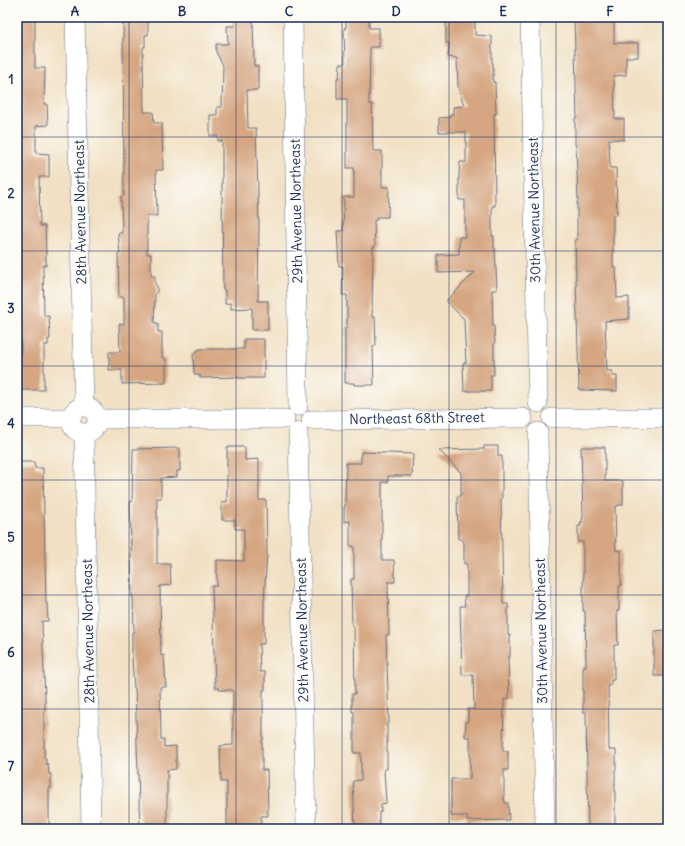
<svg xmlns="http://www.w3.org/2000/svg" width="685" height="846" font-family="Delius,sans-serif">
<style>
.building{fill:#d5a681}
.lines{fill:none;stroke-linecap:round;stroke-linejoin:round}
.street-casing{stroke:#666d81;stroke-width:20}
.street{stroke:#fff;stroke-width:19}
.grid{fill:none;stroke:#1b2f5e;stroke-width:1;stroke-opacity:0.55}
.labels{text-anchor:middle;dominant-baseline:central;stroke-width:3;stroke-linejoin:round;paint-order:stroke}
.street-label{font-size:14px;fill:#1b2f5e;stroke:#fdfcf7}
.neatline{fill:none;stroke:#1b2f5e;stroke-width:1.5}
.grid-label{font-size:13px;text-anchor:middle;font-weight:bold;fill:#1b2f5e}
</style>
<rect width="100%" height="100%" fill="#fdfcf7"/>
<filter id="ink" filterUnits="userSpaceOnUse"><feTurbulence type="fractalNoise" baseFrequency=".025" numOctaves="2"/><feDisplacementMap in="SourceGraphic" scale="8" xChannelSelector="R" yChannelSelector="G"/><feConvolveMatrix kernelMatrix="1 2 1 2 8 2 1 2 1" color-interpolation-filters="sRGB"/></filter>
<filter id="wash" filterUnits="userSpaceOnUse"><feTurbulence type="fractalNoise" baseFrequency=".012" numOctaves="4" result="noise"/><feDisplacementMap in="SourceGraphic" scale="16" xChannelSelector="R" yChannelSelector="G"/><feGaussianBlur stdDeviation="0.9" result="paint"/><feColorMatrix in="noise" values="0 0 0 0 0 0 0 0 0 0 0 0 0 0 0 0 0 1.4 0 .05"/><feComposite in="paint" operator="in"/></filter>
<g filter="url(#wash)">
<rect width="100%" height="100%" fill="#f1e0c3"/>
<g id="blocks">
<!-- building -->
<path class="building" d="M17,17H35V68H45L44,104H47L48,125L36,126V153L49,154V177H39L40,226H45L46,251V266L43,265L44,316H49L50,339H48V345H44V390H17V355L21,354V308H17Z
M123,17H148V35H145V47H143V57L144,112H153L154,123H162L163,170H156L157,216H147V254H151V276H155V284L157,286V292L155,295L154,323H158V332H162V358L166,359V383L122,384V370H109V352H120L119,324H124V297H119L118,254H120L118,233H122L121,196H124Z
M235,17H253L254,66H258V90H247L248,128H256L259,224L258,301H268V330H252V308L231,309V303L225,304V290H223L222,193V141H218V136H210V115H217V107H222L223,65L216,52V44H228L227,26H235Z
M346,17H369V28H379V47H370L369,104H372L373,151H382V187H389L388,217H377V220H374L375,247H373L372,317H375L376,346H373L374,385H354V383H345V328H347V295H342L343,266H339L337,231H343L344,197H354V168H347V99H337V78H339L340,64H345L344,28H346Z
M446,17H475V35L492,36V63H493V82H495L496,114H494L495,206H492V236H494V248H495L497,290H492L493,326H494L495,344H494V375H491V391H464L463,363H466L464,319L446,301L475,272L438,273V255L459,254V237H465V200H459V173L460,162H466V132H439V118L450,117V114H453V107L464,106L458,87L457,58L448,57L449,43H446Z
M574,17H614V43H638V57H626V75L614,76L615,119H624V140L609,139L610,168H616L617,215H613V267H616L617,298L629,297V319L605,321L607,371H612V376H617V391L579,390L575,240H577V202H578L576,145H575V118H577Z
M244,339H264V378H238V377L200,378V375H195V373H194L193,353H196V351L199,350V349H244Z
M484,446H498V456H502V499H501L503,604H508V635H510V657H508L509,699H504L503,751H508V770H504V797L505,803H508L509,820L467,821V816H451V779H470V737H465L466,721H468V709H474L473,675H462L460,606H465L464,596H467V564H464V542H462V539H458L457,496H461V473L439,450L484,449Z
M227,447H245V460L259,459V500H266L267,554L264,600V644H259L260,672H265V690H263V740H262V770H267L268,816H261V829H227V782H221L220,746L233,745V690H219V688H215L212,586H217V560L244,561V529H235V520H222V502H227Z
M581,447H605V481H623V505H617V507H615L616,551L621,550V586H619V611H617L618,645H614V680H611V685H608L609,750H616V770H615V829H588L586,712H583V666H586L585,611H583V542H578V526H581L580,522H582L583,516Z
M180,448V471H177V477L161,478V498H157V564H170L171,585L160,586L161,656L164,655L166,687H160L161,739H164V747L176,746V769L167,770V829H140L135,688H134L132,659V632H134L133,597H132L130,502H132L133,449Z
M361,452L413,454L412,476H388V482H382V560H394L395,582H388L389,635H386L389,723H387V769H384L386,803L381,804V812H379V829H355L353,781L361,780V753H354V712H352V694H355L354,626H352L351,579H354V546H350V521L344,522V507H345L346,463H361Z
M17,462H34L35,468H43L46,603H47L48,621H42L45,700V711H44V758H46V764H48L49,774H51V788H49V829H21L20,788H19L17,742Z
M667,630L668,676H654V631Z"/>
</g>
</g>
<g filter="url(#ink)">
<use href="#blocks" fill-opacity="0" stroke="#666d81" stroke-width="1"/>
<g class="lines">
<defs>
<path id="street" d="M75,17L84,406
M293,17L298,406
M530,17L538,403
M71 420a13 13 0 1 1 26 0a13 13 0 1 1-26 0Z
M17,418H71
M552,418H668
M98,419H285
M311,420L523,418
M298,432L306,829
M538,432L545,829
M84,433L91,829"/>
</defs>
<!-- street casing -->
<use href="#street" class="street-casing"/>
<!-- street -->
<use href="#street" class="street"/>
</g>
</g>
<!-- grid -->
<path class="grid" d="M129,17V829M236,17V829M342,17V829M449,17V829M556,17V829M17,137H668M17,251H668M17,366H668M17,480H668M17,595H668M17,709H668"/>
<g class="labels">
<!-- street labels -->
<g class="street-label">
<text transform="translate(534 210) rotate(-91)">30th Avenue Northeast</text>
<text transform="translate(296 211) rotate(-91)">29th Avenue Northeast</text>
<text transform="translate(80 212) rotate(-91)">28th Avenue Northeast</text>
<text transform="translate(417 418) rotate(-1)">Northeast 68th Street</text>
<text transform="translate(302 630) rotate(-91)">29th Avenue Northeast</text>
<text transform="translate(88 631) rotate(-91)">28th Avenue Northeast</text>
<text transform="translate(541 631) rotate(-91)">30th Avenue Northeast</text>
</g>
</g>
<!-- margin -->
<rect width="685" height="846" fill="none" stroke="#fdfcf7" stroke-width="44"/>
<rect x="22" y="22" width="641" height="802" class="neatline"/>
<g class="grid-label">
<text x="75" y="16">A</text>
<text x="182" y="16">B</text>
<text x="289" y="16">C</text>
<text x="396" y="16">D</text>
<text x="503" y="16">E</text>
<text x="610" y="16">F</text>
<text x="11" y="84">1</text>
<text x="11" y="198">2</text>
<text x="11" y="313">3</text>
<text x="11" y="428">4</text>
<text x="11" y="542">5</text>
<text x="11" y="657">6</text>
<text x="11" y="771">7</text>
</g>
</svg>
